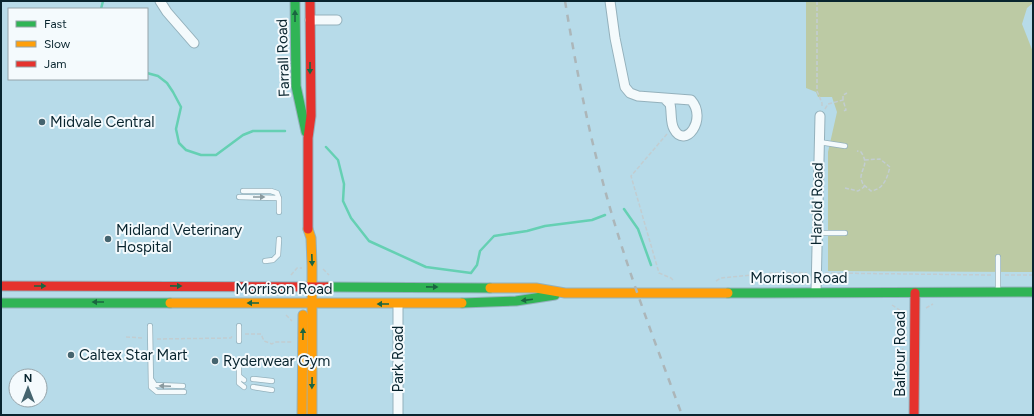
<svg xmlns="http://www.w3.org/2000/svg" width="1034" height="416" font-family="Figtree,sans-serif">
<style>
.green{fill:#bccaa4}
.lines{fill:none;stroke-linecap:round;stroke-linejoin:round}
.stream{stroke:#65d0b3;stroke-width:2.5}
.lane-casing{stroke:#94b1bc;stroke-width:6}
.street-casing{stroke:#94b1bc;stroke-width:11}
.fast-casing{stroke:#94b1bc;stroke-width:11}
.slow-casing{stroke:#94b1bc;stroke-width:11}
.jam-casing{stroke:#94b1bc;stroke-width:11}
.path{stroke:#c2cdd1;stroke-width:1.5;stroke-dasharray:4 2;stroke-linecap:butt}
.lane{stroke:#f4fafc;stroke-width:4.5}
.street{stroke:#f4fafc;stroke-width:9}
.fast{stroke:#30b455;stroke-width:9}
.slow{stroke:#ff9f0a;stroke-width:9}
.jam{stroke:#e5322d;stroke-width:9}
.rail{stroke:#acb6b9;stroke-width:2.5;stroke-dasharray:7 7;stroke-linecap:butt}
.oneway{fill:#1a6540}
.oneway2{fill:#8a9a9f}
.poi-dot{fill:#45646f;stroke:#f4fafd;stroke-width:1.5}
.labels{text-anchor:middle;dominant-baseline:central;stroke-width:4;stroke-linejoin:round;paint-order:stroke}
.street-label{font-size:15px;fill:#08242e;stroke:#f4fafd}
.poi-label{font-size:15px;fill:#08242e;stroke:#f4fafd;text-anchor:start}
</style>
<rect width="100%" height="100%" fill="#b7dbe9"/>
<!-- green -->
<path class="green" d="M806,1H1033V3L1027,8L1022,24L1033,52V272L828,271V152L837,112L832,97H818L816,92L806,88Z"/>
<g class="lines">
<!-- stream -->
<path class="stream" d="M101,9L103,1
M147,73L158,76L167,83L173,92L181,107L176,129L179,143L186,150L201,155H216L243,135L253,131H285
M326,147L338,160L344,184L343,201L351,218L369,241L426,267L471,273L477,265L480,251L494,236L527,231L545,226L592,220L605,215
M624,209L638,229L651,265"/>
<defs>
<path id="lane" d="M819,142L845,146
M243,191H271L277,193L279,199V212
M239,197L279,198
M816,233H845
M265,261L273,260L278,255L279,239
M998,291V257
M150,326L151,387L157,392H184
M239,326V341
M239,366V376L244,380
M239,376V383L244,387
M151,379L155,385L183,386
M253,379L272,381
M253,387L272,390"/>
<path id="street" d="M160,1L167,12L194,43
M610,1L615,38L625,87L630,93L638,96L691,100C708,119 685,150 674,129C670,122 672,112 670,104L664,98
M310,20H337
M816,292L820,116
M398,304V415"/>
<path id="fast" d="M295,1L296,86L306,132
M328,287L490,288
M728,293L1033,292
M1,303H170
M462,303L516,301L555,295"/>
<path id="slow" d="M308,229L311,238L312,265V415
M490,288H536L565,293H728
M170,303H462
M302,415L303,315"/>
<path id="jam" d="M308,229V138L311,116L310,1
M1,286L328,287
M914,415L915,293"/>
</defs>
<!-- lane casing -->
<use href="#lane" class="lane-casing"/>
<!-- street casing -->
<use href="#street" class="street-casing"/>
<!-- fast casing -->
<use href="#fast" class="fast-casing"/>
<!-- slow casing -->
<use href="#slow" class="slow-casing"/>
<!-- jam casing -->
<use href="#jam" class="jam-casing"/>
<!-- path -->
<path class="path" d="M817,1V91L822,103V108
M843,100V95L847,93
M825,109L828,104L843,100L846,110L843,111
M667,134L631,176L659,273L671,278L674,281
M864,185L871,191C884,189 887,178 890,167L880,159L864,160
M845,188L858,191L864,187C863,184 861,180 861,177C862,167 869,164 861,152L857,151
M323,269L329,275
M825,273L991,275
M838,274V282
M291,275L297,268H302
M1005,275H1033
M716,281L721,278L772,273H807
M892,305L901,311H903
M926,308L933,304
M902,312L903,364
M286,315L292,321
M245,334H261L264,341L272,344L275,342H293
M126,337L144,338
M157,339L231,338L232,336"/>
<!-- lane -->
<use href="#lane" class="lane"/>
<!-- street -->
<use href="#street" class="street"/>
<!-- fast -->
<use href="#fast" class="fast"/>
<!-- slow -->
<use href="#slow" class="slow"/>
<!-- jam -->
<use href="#jam" class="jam"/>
<!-- rail -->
<path class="rail" d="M565,1C575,61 586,121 602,179C623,259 653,337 682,415"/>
</g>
<!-- one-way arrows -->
<defs><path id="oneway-solid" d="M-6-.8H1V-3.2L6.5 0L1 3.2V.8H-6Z"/></defs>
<g class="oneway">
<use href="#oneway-solid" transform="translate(295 16) rotate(-90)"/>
<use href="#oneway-solid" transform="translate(310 68) rotate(90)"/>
<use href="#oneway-solid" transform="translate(312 260) rotate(88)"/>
<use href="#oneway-solid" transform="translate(40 286)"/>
<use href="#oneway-solid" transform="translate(176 286) rotate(1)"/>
<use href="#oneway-solid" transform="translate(432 287) rotate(1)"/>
<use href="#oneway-solid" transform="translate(527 300) rotate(173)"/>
<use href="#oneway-solid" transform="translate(98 302) rotate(-180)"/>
<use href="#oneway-solid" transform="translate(253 303) rotate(-180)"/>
<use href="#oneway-solid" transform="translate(383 304) rotate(180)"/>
<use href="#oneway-solid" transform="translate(303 334) rotate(-89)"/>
<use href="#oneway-solid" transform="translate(312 383) rotate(91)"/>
</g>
<g class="oneway2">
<use href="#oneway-solid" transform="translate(259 197)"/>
<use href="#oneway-solid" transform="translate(165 386) rotate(-178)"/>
</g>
<!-- markers -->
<g class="poi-dot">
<circle cx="42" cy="122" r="4"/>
<circle cx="108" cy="239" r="4"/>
<circle cx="71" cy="355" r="4"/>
<circle cx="215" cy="361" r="4"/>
</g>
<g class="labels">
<!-- street labels -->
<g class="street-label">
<text transform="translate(283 58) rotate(-92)">Farrall Road</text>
<text transform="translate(817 204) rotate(-89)">Harold Road</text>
<text x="799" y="278">Morrison Road</text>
<text x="284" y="289">Morrison Road</text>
<text transform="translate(900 354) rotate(-90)">Balfour Road</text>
<text transform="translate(398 359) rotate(-90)">Park Road</text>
</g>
<!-- poi labels -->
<g class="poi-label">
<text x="50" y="122">Midvale Central</text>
<text x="116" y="230">Midland Veterinary<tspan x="116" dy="17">Hospital</tspan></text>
<text x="79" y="355">Caltex Star Mart</text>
<text x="223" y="361">Ryderwear Gym</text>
</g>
</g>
<!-- border -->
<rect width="1034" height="416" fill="none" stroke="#08242e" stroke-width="4"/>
<!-- legend -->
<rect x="8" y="8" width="140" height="72" fill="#f4fafd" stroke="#96a4aa"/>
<rect x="16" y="21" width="20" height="6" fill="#30b455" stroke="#96a4aa"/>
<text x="44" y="28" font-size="12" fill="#08242e">Fast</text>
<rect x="16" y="41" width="20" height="6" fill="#ff9f0a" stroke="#96a4aa"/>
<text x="44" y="48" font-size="12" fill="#08242e">Slow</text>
<rect x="16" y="61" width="20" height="6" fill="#e5322d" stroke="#96a4aa"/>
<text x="44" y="68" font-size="12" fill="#08242e">Jam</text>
<!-- north arrow -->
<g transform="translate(28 388)"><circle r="19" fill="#f4fafd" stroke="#96a4aa"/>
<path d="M0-3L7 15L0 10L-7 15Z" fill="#45646f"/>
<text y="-6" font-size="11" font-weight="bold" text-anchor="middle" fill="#08242e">N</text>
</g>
</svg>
